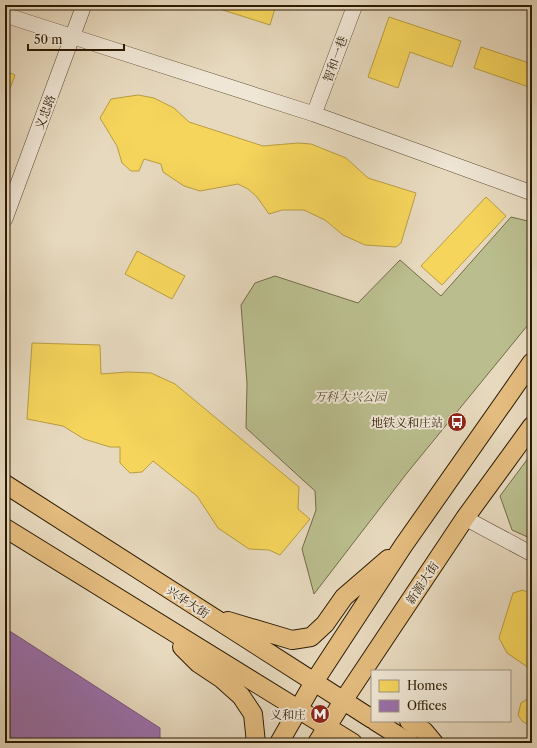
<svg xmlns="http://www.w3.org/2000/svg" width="537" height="748" font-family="'Libre Caslon Text','Noto Serif SC',serif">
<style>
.green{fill:#babe8e;stroke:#736c48}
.homes{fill:#f6d55c;stroke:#b99d41}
.offices{fill:#9970ab;stroke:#785678}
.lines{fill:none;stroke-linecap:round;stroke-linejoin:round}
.minor-casing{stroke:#5b4a31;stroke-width:16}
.major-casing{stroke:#2c1b02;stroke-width:20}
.minor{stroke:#efe6d5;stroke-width:15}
.major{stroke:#e4bc7f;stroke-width:18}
.labels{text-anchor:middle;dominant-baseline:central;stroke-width:4;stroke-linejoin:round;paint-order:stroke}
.street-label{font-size:12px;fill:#2c1b02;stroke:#efe6d5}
.park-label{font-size:12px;font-style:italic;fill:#574c2c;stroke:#efe6d5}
.poi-label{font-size:12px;fill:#2c1b02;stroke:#efe6d5;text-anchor:end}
</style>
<rect width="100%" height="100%" fill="#e7d9be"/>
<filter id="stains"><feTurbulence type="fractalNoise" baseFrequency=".005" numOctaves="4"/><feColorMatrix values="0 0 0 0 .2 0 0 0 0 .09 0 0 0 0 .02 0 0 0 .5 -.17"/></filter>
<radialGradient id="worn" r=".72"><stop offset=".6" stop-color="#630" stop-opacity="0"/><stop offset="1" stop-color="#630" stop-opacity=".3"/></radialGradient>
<!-- green -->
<path class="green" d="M511,217L532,222V320L407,473L314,594L302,549L316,510L315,491L246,428L247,383L241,305L255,283L275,276L358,303L400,260L441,296Z
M532,453V539L512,530L500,496Z"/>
<!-- homes -->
<path class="homes" d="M207,5H276L270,25Z
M389,17L461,41L452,67L410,52L398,88L368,77Z
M481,47L532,64V88L474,68Z
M5,71L15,75L5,102Z
M138,95L154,98L174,108L189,122L263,146L298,143L311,144L346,158L368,178L416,193L401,243L396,247L365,245L343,235L325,220L304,210H282L269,214L257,197L248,189L238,184L200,191L184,186L163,172L161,164L144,159L139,171H131L122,163L117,146L100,118L111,99Z
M486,197L506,216L442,285L421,266Z
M137,251L185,276L172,299L125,274Z
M32,343L100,345L101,374L128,372L151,373L175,384L299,487L298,509L310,519L280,555L269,550L249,549L218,528L197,496L153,461L142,472L130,473L120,463V447H110L84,439L63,426L27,419Z
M523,590L532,595V667L526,666L507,653L499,638L513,593Z
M532,696V727L522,721L518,715L521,703Z"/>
<!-- offices -->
<path class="offices" d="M5,628L160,728V743H5Z"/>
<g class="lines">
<defs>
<path id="minor" d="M5,15L314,114L532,193
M314,114L355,5
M5,219L84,5
M465,518L532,554"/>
<path id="major" d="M5,484L372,719
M5,528L353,743
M228,621L292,640L311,637L325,624L344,597L388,559
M182,647L198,663L222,679L241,696L253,714L256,743
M375,721L410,743
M409,721L424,731L434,743
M279,743L314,682L403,546L532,362
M317,743L343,701L465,518L532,426"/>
</defs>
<!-- minor casing -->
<use href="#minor" class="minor-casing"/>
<!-- major casing -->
<use href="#major" class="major-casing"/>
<!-- minor -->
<use href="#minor" class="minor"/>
<!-- major -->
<use href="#major" class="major"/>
</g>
<!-- icons -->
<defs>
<symbol id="bus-disc" viewBox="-11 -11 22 22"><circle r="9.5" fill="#8f2418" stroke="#efe6d5"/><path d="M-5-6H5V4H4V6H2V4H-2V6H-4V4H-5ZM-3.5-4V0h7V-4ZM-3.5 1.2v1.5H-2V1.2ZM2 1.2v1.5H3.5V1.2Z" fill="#fff"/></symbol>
<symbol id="metro-disc" viewBox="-11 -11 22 22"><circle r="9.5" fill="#8f2418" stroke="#efe6d5"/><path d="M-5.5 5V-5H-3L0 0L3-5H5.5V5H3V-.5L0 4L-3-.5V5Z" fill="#fff"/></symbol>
</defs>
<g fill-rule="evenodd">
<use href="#bus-disc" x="446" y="411" width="22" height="22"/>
<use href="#metro-disc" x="309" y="703" width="22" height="22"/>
</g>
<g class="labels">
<!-- street labels -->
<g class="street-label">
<text transform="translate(335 59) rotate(-70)">智和一巷</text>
<text transform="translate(45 112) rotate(-69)">义忠路</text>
<text transform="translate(422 583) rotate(-56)">新源大街</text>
<text transform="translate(188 602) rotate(33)">兴华大街</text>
</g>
<!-- park labels -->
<g class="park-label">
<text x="350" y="396">万科大兴公园</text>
</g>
<!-- poi labels -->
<g class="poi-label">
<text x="443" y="422">地铁义和庄站</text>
<text x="306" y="714">义和庄</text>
</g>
</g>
<!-- margin -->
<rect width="537" height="748" fill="none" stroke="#e7d9be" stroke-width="20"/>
<rect x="6" y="6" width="525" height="736" fill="none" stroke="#2c1b02" stroke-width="2"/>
<rect x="10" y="10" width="517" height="728" fill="none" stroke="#2c1b02"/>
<!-- legend -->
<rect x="371" y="670" width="140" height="52" fill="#efe6d5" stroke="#a19581"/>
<rect x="379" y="680" width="20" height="12" fill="#f6d55c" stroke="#a19581"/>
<text x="407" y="690" font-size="12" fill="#2c1b02">Homes</text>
<rect x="379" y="700" width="20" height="12" fill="#9970ab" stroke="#a19581"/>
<text x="407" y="710" font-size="12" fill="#2c1b02">Offices</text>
<!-- scale -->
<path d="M28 44v6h96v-6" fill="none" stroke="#2c1b02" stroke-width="2"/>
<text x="34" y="44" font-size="12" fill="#2c1b02" stroke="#efe6d5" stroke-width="3" paint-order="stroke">50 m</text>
<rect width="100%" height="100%" filter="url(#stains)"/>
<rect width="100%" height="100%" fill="url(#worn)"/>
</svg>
